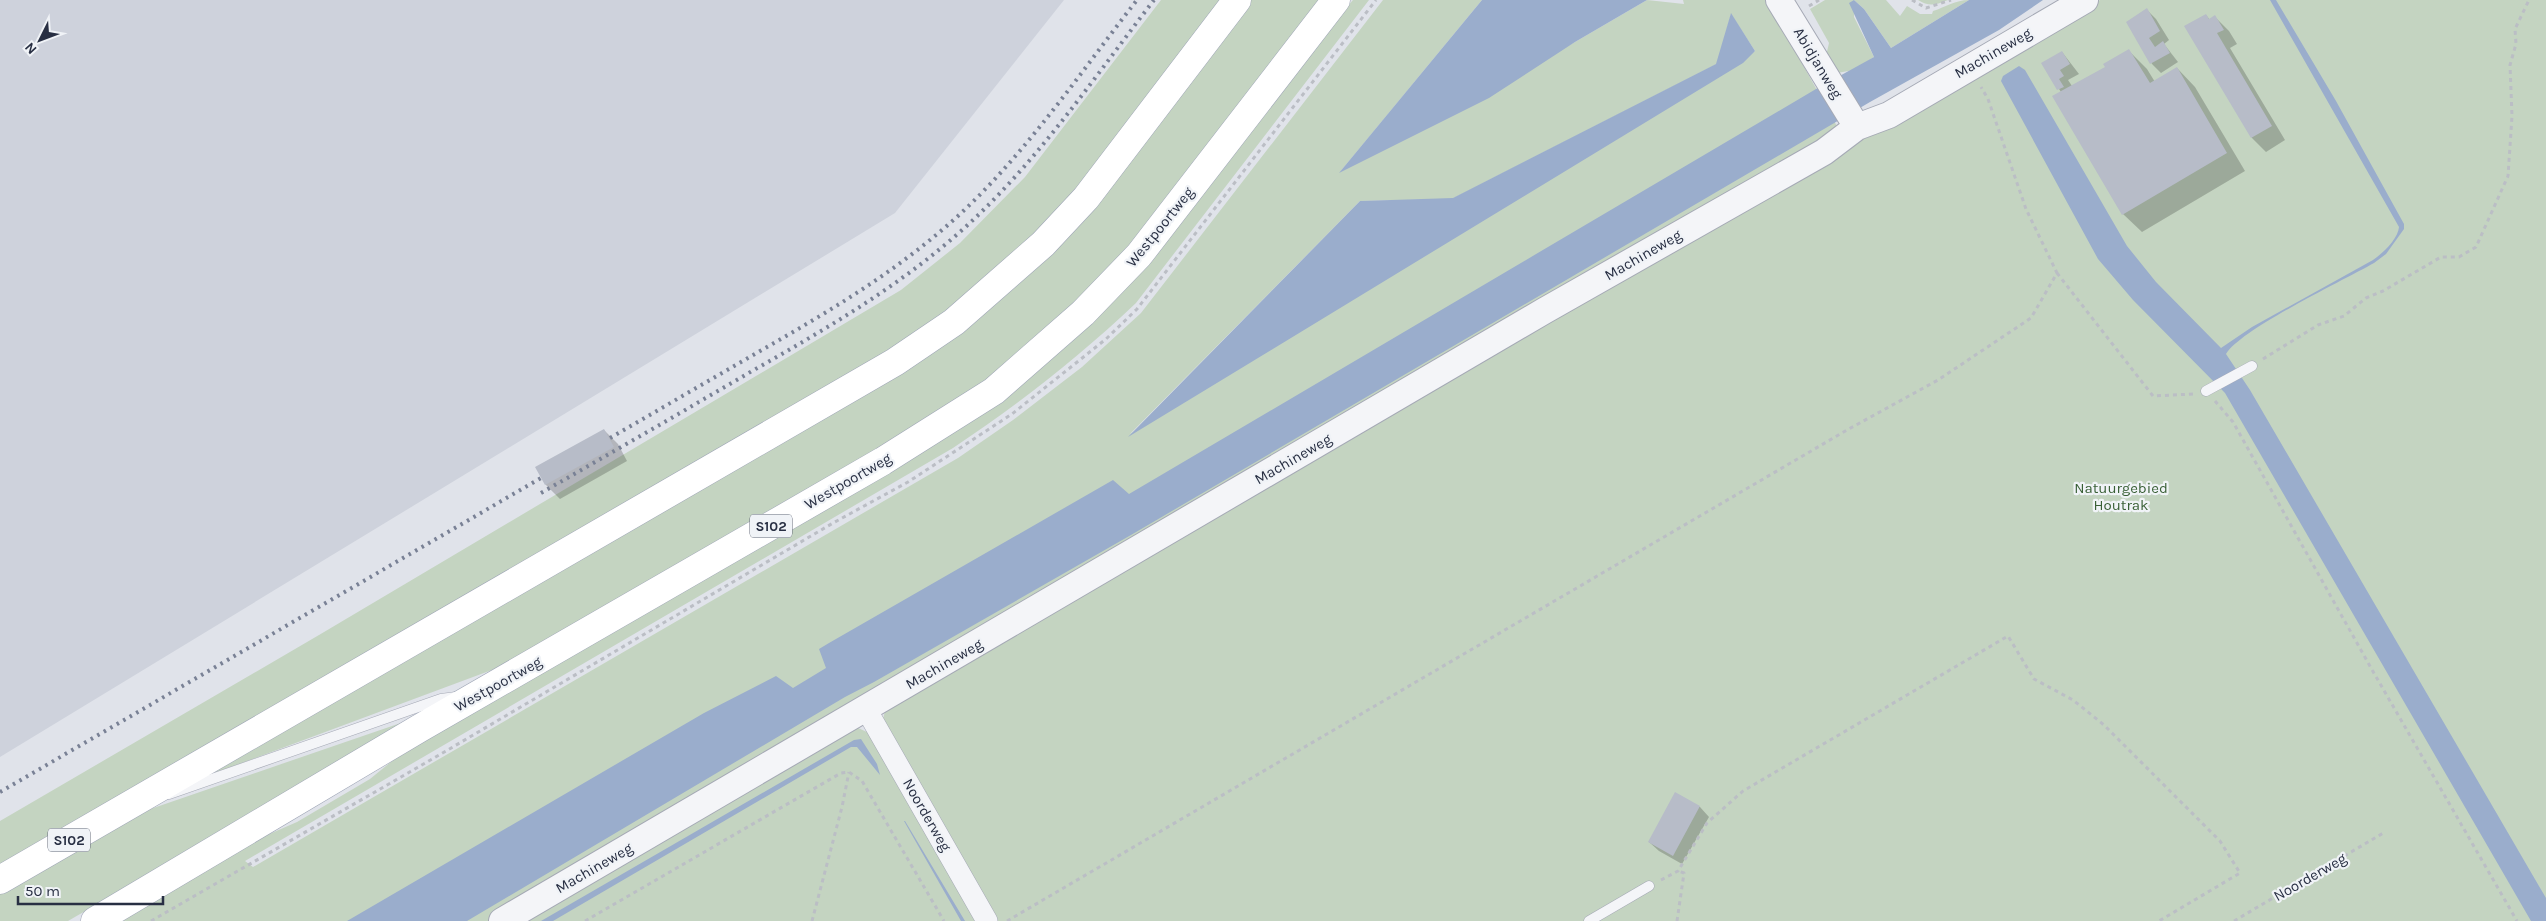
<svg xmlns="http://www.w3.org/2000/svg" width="2546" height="921" font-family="Karla,sans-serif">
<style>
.built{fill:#ced2dc}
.green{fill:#c4d4c1;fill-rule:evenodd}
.water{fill:#9aadcc}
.shadow{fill:#0003}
.building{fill:#b7bcc8}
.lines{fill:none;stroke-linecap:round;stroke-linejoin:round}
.service-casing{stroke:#a5a9b5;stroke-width:11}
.minor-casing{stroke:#a5a9b5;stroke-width:22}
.tertiary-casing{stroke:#a5a9b5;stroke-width:28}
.primary-casing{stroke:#9fa6b6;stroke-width:29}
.path{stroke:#bbbec5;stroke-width:3;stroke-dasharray:4 4;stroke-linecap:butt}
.service{stroke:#f4f5f8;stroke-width:10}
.minor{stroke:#f4f5f8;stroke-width:21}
.tertiary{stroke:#f4f5f8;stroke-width:26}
.primary{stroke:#fff;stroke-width:28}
.rail{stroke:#798195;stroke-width:4;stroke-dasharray:2.5 5;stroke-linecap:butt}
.labels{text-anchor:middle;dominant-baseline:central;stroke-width:4.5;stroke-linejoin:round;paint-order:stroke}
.shield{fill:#f0f3f7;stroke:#646a79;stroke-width:1}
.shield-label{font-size:14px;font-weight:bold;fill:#282f43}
.street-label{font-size:15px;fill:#282f43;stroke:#f0f3f7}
.park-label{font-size:15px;fill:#385f35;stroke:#f0f3f7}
</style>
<rect width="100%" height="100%" fill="#e0e3ea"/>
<!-- built -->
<path class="built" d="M0,0H1064L895,213L0,757Z"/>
<!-- green -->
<path class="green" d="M1161,0H1220L1060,209L951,316L0,872V821L319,635L901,290L960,243L1025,177Z
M1250,0H1326L1122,260L1035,346L932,420L519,660L191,782L960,329Z
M1353,0H1369L1136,303C1079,357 1018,405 953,448L245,861L253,867L958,458L1013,420L1082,367L1141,313L1383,0H1482L1340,172L1575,42L1647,0L1684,4L1683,0H1767L1839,130L781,752L488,921H107L233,850L297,822L370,779L413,744L1000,399ZM1731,14L1755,51L1130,434L1360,201L1452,199L1717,64Z
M1825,0H1886L1900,16L1907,6L1920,14H1932L1933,11C1946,7 1955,0 1969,0L1891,48L1864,9L1854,0V17L1874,57L1854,70L1837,73L1826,56L1829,43L1810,9Z
M1918,0H1948C1936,5 1929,7 1918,0Z
M2100,0H2546V921H518L856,727L869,733L883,719L885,711Z
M424,715L68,921H0V893L133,815Z"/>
<!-- water -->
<path class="water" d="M1482,0H1647L1575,42L1489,98L1339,173Z
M1854,0L1864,9L1891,48L1969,0H2043L1999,30L1870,102L1131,535L874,682L845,697L467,921H347L704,713L776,676L793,688L826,668L819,649L829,643L1113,480L1129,494L1816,89L1874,57L1849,3Z
M2270,0H2276L2336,101L2404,224V229L2386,254L2374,263C2344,280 2241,329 2226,354L2250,390L2546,898V921H2531L2225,393L2133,300L2098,259L2001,81L2003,76L2019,66L2025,70L2127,246L2156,282L2221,348L2252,327L2373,260C2383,253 2398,239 2399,227Z
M1731,13L1755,51L1743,63L1128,437L1360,201L1453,198L1716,64Z
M861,739L877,764L880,775L857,747H851L553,921H541L854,740Z
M904,821H905L965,921H961Z"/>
<!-- shadow -->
<path class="shadow" d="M2147,10L2156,19L2169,40L2164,44L2178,62L2161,73L2152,64L2128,22Z
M2206,15L2210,20L2215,17L2229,31L2237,44L2230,48L2285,140L2266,152L2252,138L2186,27Z
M2129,51L2147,69L2155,82L2177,68L2195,87L2245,171L2142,232L2123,214L2061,92L2043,64L2062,52L2079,74L2068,80L2072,86L2107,67Z
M604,430L618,444L627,461L560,499L546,485L537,467Z
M1676,794L1700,807L1709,817L1682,864L1659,851L1649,842Z"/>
<!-- building -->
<path class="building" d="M2147,8L2160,31L2149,38L2155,47L2163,41L2170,53L2150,64L2126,22Z
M2206,14L2209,19L2215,15L2224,30L2217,33L2272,126L2251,138L2184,26Z
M2129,49L2150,83L2177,67L2227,153L2122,215L2052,96L2105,67L2103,64Z
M2062,51L2070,64L2060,70L2064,76L2059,79L2064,87L2057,90L2041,63Z
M604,429L614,447L545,485L535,467Z
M1675,792L1700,806L1673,856L1648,842Z"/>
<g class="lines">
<defs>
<path id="service" d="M2206,391L2252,366
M169,794L441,699L456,697
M1589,921L1649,886"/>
<path id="minor" d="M866,709L987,921"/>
<path id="tertiary" d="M1779,0L1857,127
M502,921L1544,311L1824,152L1857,127L1889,115L2085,0"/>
<path id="primary" d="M0,880L895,362L954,322L1043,244L1086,198L1237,0
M95,921L420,728L883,461L994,391L1083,313L1139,255L1336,0"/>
</defs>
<!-- service casing -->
<use href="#service" class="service-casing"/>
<!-- minor casing -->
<use href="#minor" class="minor-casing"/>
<!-- tertiary casing -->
<use href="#tertiary" class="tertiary-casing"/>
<!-- primary casing -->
<use href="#primary" class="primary-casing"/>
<!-- path -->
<path class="path" d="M1912,0L1926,8L1951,0
M1809,6L1819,0
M2057,273L2153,396L2193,394
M2263,359L2318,325L2344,316L2366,298L2383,291L2441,257H2459L2476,247L2508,176L2512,116L2510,65L2516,44L2515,29L2529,0
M2215,401L2233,422L2371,668L2517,921
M1661,880L1678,871L1707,823L1743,791L2008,636L2034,679L2073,700L2104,725L2220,841L2240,873L2159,921
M151,921L446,751L833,523L908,482L1012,414L1106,339L1137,309L1376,0
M585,921L841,773L849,772L862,781L944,921
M812,921L842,807L849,772
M1007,921L1847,430L1938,380L2031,318L2057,273L2026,209L1988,99L1981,87
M1677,921L1684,873L1678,871
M2234,921L2385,832"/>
<!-- service -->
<use href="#service" class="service"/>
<!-- minor -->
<use href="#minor" class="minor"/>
<!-- tertiary -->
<use href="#tertiary" class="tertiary"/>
<!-- primary -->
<use href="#primary" class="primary"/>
<!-- rail -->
<path class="rail" d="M610,438C660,409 710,380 760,351C830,311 899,270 959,215C1027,152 1080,73 1137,0
M541,493C611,453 682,412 752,371C826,329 898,287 961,231C1036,164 1093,79 1154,0
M0,792L541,478"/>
</g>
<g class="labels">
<!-- shield labels -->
<g class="shield">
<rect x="750" y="514.5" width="42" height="23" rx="4"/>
<rect x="48" y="828.5" width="42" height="23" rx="4"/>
</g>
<g class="shield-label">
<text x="771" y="526">S102</text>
<text x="69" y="840">S102</text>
</g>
<!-- street labels -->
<g class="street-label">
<text transform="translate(1993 53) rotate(-30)">Machineweg</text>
<text transform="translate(1818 63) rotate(59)">Abidjanweg</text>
<text transform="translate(1160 227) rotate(-51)">Westpoortweg</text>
<text transform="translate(1643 255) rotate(-30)">Machineweg</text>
<text transform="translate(1293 459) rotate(-30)">Machineweg</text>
<text transform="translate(848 481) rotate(-30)">Westpoortweg</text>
<text transform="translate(944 664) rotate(-30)">Machineweg</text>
<text transform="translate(498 684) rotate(-29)">Westpoortweg</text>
<text transform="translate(927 815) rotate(60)">Noorderweg</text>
<text transform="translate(594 868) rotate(-30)">Machineweg</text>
<text transform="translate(2310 877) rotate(-30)">Noorderweg</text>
</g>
<!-- park labels -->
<g class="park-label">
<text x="2121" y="488">Natuurgebied<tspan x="2121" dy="17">Houtrak</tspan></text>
</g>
</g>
<!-- north arrow -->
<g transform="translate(40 40) rotate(228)" stroke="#f0f3f7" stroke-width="4" paint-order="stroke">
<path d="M0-4L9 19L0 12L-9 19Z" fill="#282f43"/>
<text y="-8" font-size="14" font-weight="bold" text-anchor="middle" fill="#282f43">N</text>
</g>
<!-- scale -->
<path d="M18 896v8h145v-8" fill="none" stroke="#282f43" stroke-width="2.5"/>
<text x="25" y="896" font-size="15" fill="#282f43" stroke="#f0f3f7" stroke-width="4" paint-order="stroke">50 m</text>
</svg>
